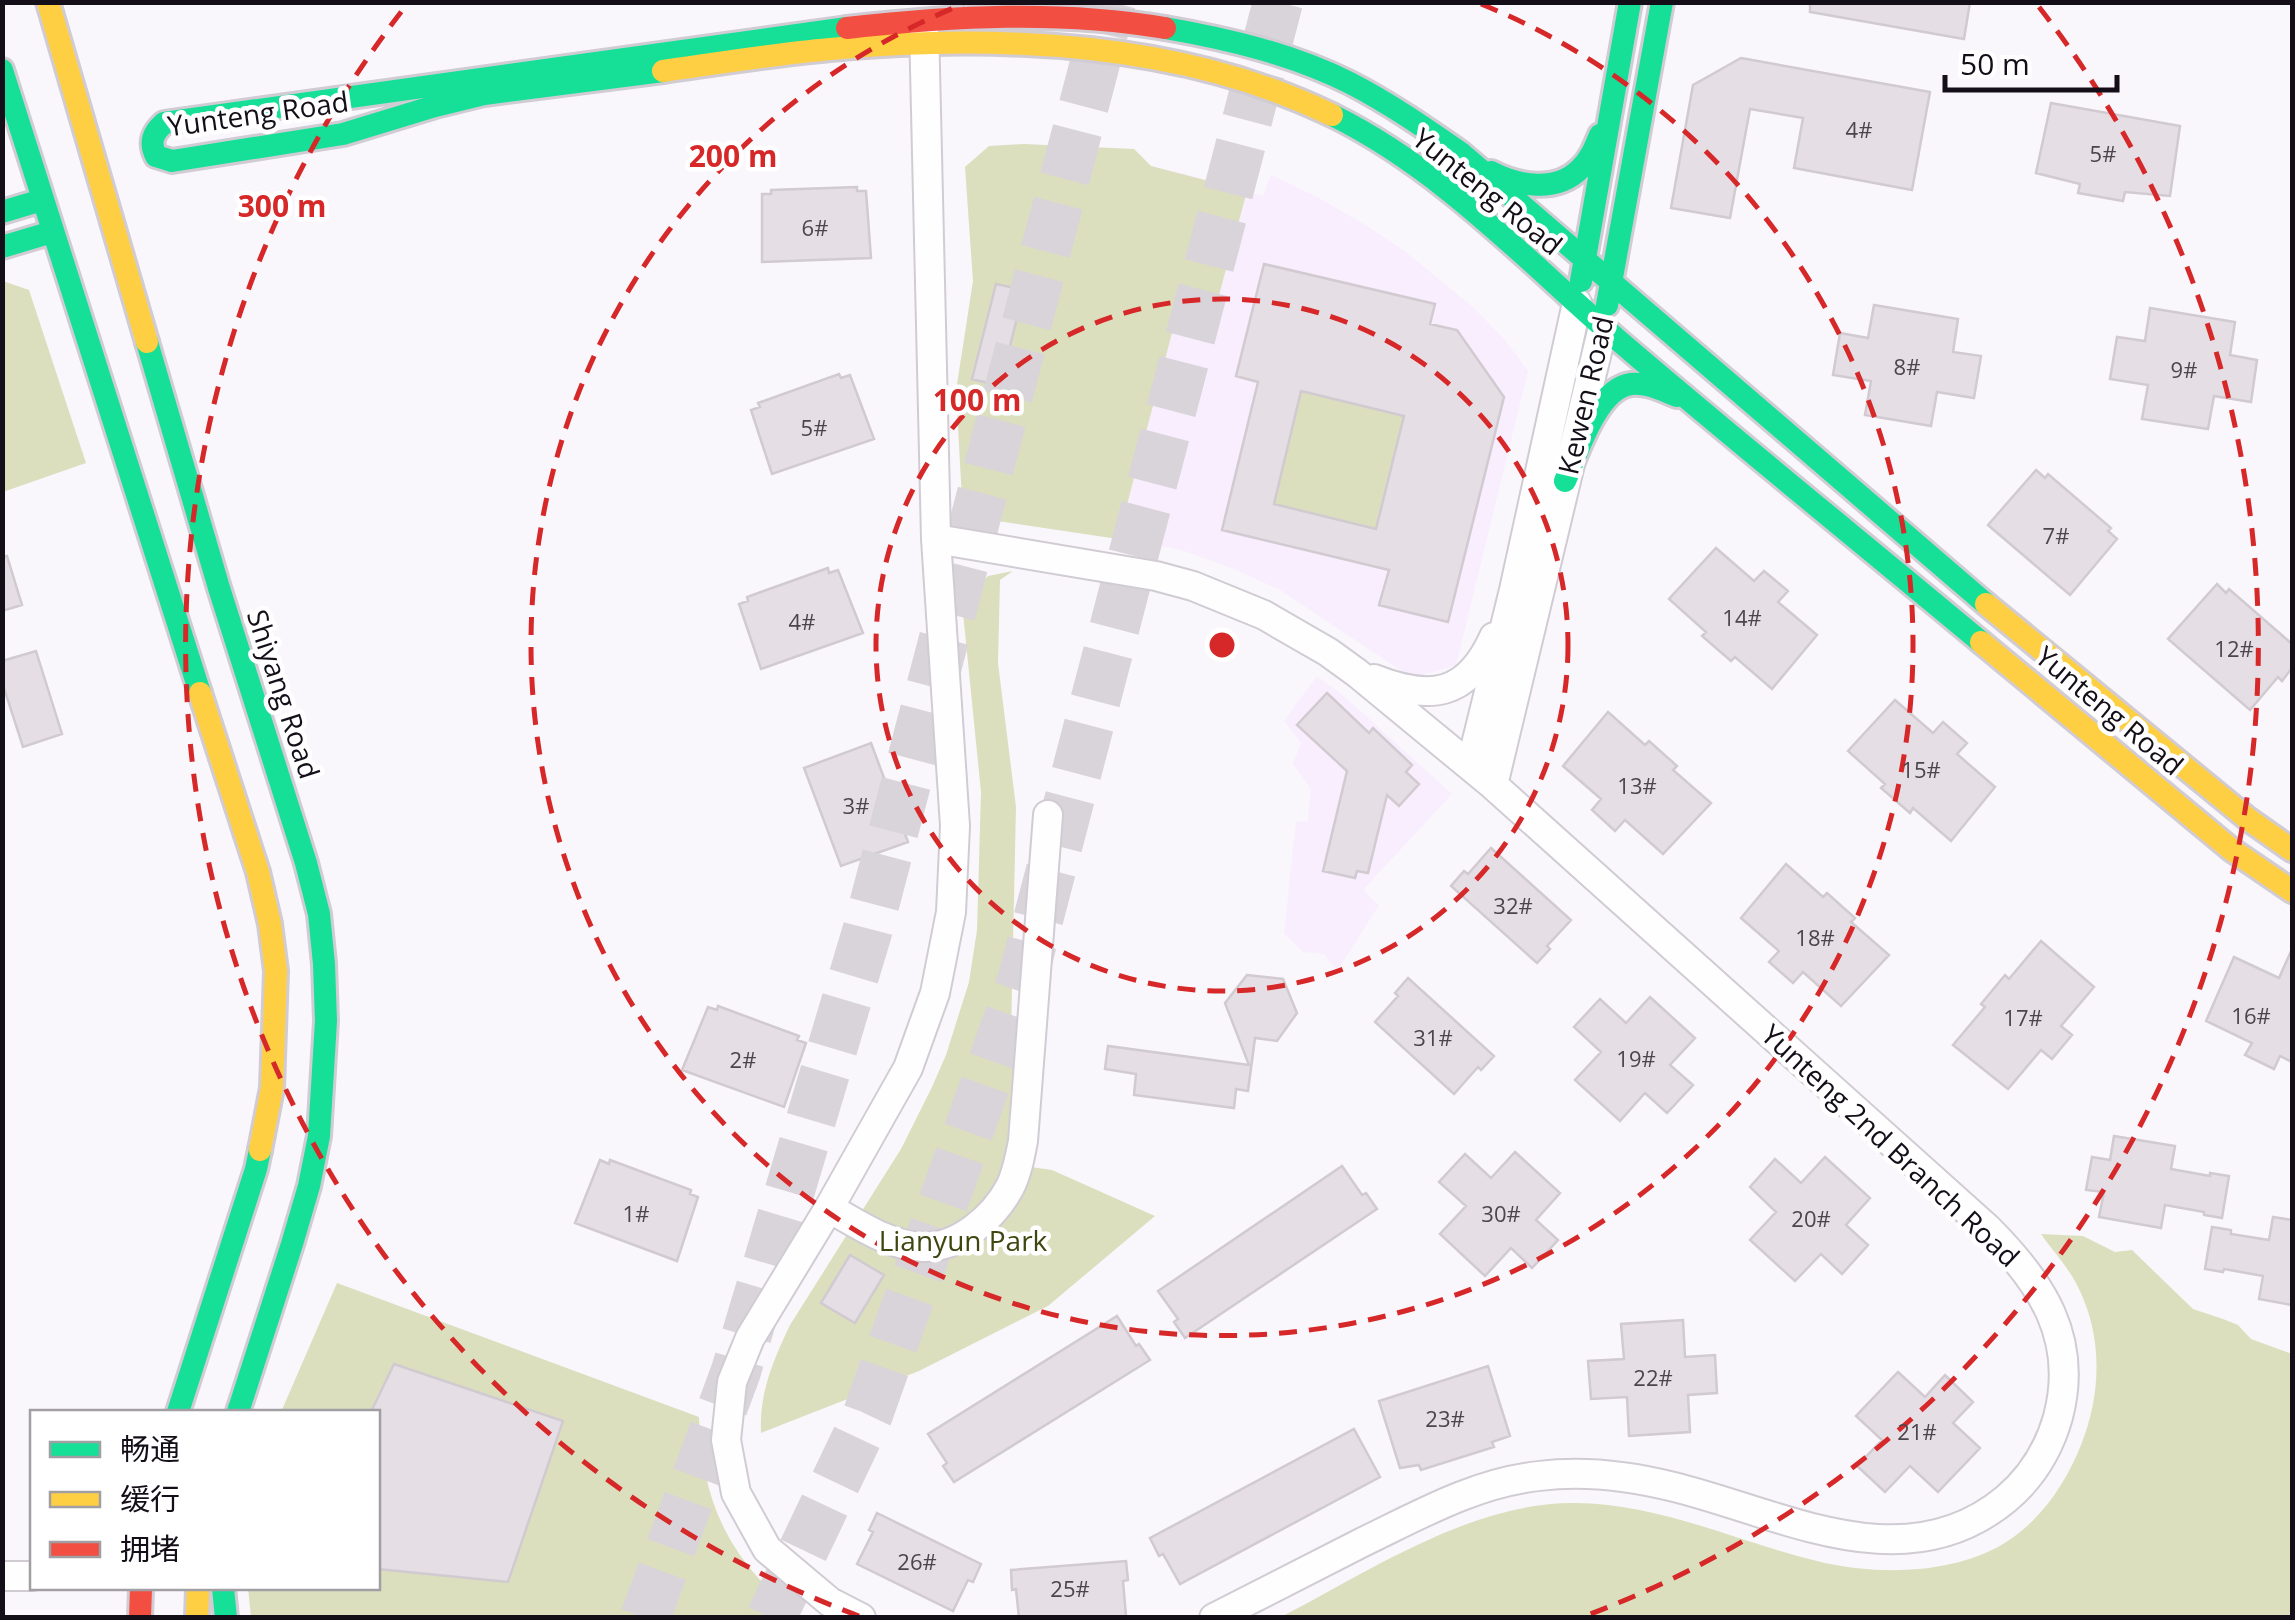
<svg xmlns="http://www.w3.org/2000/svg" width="2295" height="1620" font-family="'Open Sans','Noto Sans SC',sans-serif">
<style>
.built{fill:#f8eefe}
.green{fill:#dbdfbe;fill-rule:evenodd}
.building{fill:#e6dee5;stroke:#d1cad0;stroke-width:2.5;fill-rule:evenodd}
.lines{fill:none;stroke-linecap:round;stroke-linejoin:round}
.highway-tunnel{stroke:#d8d4da;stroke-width:50;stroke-dasharray:50 25;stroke-linecap:butt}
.street-casing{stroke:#d1ccd4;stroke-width:32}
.fast-casing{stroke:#d1ccd4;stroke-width:28}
.slow-casing{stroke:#d1ccd4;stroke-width:28}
.jam-casing{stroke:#d1ccd4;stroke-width:28}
.street{stroke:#fefeff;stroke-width:28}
.fast{stroke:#16e098;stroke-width:22}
.slow{stroke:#ffcf43;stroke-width:22}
.jam{stroke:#f24e42;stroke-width:22}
.ring{fill:none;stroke:#d62828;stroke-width:5;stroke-dasharray:18 12}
.labels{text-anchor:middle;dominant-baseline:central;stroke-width:9;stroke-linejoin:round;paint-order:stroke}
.number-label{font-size:22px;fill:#4c454e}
.street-label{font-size:28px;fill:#140e18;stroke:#fff}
.park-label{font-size:28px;fill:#40460f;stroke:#fff}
.centre{fill:#d62828;stroke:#fff;stroke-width:5}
.ring-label{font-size:30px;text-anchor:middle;font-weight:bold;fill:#d62828;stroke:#fff;stroke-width:9;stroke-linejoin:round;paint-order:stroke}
</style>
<rect width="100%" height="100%" fill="#faf7fc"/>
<!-- built -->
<path class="built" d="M1024,144L1134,149L1151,166L1225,184L1263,196L1271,175L1319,198L1364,224L1406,252L1474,308L1505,340L1528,371L1456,665L1412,678L1280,590L1234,569L1181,550L1152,544L984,519L962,499L956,391L973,281L965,167L989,146Z
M1317,676L1345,697L1452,794L1363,890L1379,905L1337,971L1324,954L1303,952L1284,933L1296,822L1308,821L1311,789L1293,764L1301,743L1284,721Z"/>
<!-- green -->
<path class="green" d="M1024,144L1134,149L1151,166L1247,191L1207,340L1172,333L1118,539L984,519L962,499L956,391L973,281L965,167L989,146ZM996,284L1024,291L999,386L972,378Z
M3,281L29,290L86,463L3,492Z
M1301,391L1404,416L1376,529L1274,504Z
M1013,571L1000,580L998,663L1016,807L1011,1035L1045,1042L1031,1167L1052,1170L1155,1216L1048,1306L919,1371L761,1433C759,1393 773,1361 790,1325L901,1149L932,1087L946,1055L969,982L977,930L981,792L962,603L988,576Z
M2041,1234L2083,1236L2115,1252L2132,1250L2193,1309L2223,1319L2238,1325L2251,1339L2292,1354V1617H1281C1370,1571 1472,1502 1575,1503C1665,1504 1741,1544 1825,1563C1881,1575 1952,1574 2003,1544C2040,1522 2066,1483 2081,1445C2102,1392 2103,1334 2076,1283C2067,1266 2052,1250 2041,1234Z
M337,1283L699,1417C702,1505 731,1563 801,1617H251L248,1588H378V1412H281Z"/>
<!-- building -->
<path class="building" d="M1810,2H1970L1964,39L1810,12Z
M1741,58L1930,92L1912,190L1794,168L1803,118L1750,109L1730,218L1671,208L1693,85Z
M2051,103L2180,126L2170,196L2125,192L2123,201L2078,193L2080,184L2036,173Z
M857,187V191H866L871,258L762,262V194H771V190Z
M1264,264L1435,304L1430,324L1457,330L1504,397L1448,622L1379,605L1389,570L1222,530L1258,382L1236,376ZM1301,391L1404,416L1376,529L1274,504Z
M996,284L1024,290L1000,386L972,379Z
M1874,305L1958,319L1953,352L1981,356L1974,398L1937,392L1931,426L1865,415L1871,381L1833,375L1840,333L1868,338Z
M2150,308L2235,322L2230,355L2257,360L2251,402L2214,396L2208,429L2142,419L2148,385L2110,379L2117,337L2145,341Z
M839,374L841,378L850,375L874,439L772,474L751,410L760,407L758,403Z
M2036,470L2045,478L2048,474L2111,528L2108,531L2117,539L2070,595L1988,525Z
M1716,548L1754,581L1764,571L1788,591L1778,602L1817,635L1772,689L1735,657L1731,661L1702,636L1706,632L1669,599Z
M7,556L22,605L2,611V557Z
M828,568L829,573L838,570L863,633L761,669L739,604L748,601L747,597Z
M2217,584L2226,593L2229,589L2292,644V668L2282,681L2278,677L2250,710L2168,639Z
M36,651L62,734L23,747L2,682V661Z
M1327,693L1369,733L1373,728L1412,765L1406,772L1419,784L1399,806L1387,795L1368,873L1357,871L1355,878L1323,871L1347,771L1297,725Z
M1895,700L1933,733L1943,722L1967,743L1957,754L1995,787L1951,841L1913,808L1910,813L1881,788L1885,784L1848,751Z
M1608,712L1645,745L1649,741L1677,766L1673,770L1711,803L1663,854L1625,820L1615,831L1592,810L1601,799L1563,766Z
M871,743L908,842L841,866L804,768Z
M1491,848L1571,920L1547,946L1550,949L1537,963L1451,886L1464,871L1468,874Z
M1786,864L1823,897L1827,893L1855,918L1851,922L1889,955L1841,1006L1803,972L1793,983L1769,962L1779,951L1741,918Z
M2041,941L2094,987L2061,1026L2072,1035L2052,1059L2041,1050L2008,1089L1953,1045L1985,1007L1981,1004L2005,975L2009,979Z
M2292,949V1062L2280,1056L2274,1069L2245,1055L2252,1043L2206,1021L2234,957L2279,978Z
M1247,975L1283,979L1297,1013L1277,1041L1255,1038L1248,1091L1236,1089L1234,1108L1134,1095L1136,1074L1105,1069L1108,1046L1249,1065L1225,1003Z
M1408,978L1494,1056L1481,1070L1478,1067L1454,1094L1375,1022L1398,996L1395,993Z
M1650,997L1695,1038L1670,1065L1693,1085L1667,1113L1645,1093L1620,1121L1575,1080L1601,1052L1574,1027L1600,999L1626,1023Z
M718,1006L799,1036L797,1040L806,1043L784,1107L682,1070L708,1007L717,1010Z
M2114,1136L2175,1146L2171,1169L2210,1176V1173L2229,1176L2222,1218L2204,1215V1212L2165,1205L2161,1228L2099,1217L2104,1192L2086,1190L2092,1157L2110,1160Z
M1515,1152L1560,1193L1536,1220L1558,1240L1532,1268L1511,1248L1485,1276L1440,1234L1466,1206L1439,1182L1465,1154L1491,1178Z
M1825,1157L1870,1198L1846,1225L1868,1245L1842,1274L1821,1254L1795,1281L1750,1240L1776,1212L1750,1187L1775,1159L1801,1183Z
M600,1160L609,1164L610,1160L691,1190L690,1194L698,1197L677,1261L575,1223Z
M1342,1166L1362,1195L1366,1193L1377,1209L1185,1338L1174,1322L1178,1319L1158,1291Z
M2273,1217L2292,1220V1305L2259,1299L2263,1276L2224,1269L2223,1272L2205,1269L2212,1227L2231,1230V1234L2269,1240Z
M850,1255L884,1275L855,1323L821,1303Z
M1117,1316L1136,1346L1139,1344L1150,1360L954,1482L943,1466L947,1463L928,1434Z
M1683,1320L1685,1357L1715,1355L1717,1393L1688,1395L1690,1432L1629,1436L1627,1397L1591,1399L1588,1361L1624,1359L1621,1324Z
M394,1364L563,1421L508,1582L378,1569V1412H371Z
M1488,1366L1510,1436L1492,1442L1494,1447L1421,1470L1419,1465L1400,1468L1379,1401Z
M1898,1372L1925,1397L1945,1375L1973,1402L1953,1423L1980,1448L1938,1492L1910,1466L1885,1492L1857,1466L1882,1440L1856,1416Z
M1354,1429L1380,1477L1180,1584L1163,1554L1159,1556L1150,1538Z
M877,1513L981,1564L973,1582L968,1580L953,1611L857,1564L873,1532L869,1530Z
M1126,1561L1128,1580L1123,1581L1126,1616L1019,1618L1016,1589L1012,1590L1011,1570Z"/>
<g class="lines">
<!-- highway-tunnel -->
<path class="highway-tunnel" d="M645,1618L736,1371L867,932L1111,2
M771,1618L868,1414L1022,981L1278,2"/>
<defs>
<path id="street" d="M936,539L1156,576L1193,586L1264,615L1328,652L1357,673L1493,785L1988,1229C2041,1282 2079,1338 2058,1417C2049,1449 2031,1478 2006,1499C1905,1583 1783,1514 1674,1487C1630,1476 1585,1470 1539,1476C1475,1483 1421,1514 1363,1542C1314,1567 1264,1592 1214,1618
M1374,679C1430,701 1467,697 1494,637
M1471,765L1514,590L1577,303
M1493,785L1603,327
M829,1208C858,1224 889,1246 923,1247C959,1248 994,1217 1010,1187C1017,1173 1020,1157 1023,1141L1048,815
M2,1576H32
M861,1618L830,1602L767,1549L736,1493L726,1440L732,1382L750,1338L829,1208L908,1068L935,993L951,912L955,826L936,539L924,25"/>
<path id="fast" d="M1165,28C1228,39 1292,54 1350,83C1389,103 1425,128 1461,153L1986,604
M2,70L200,693
M663,71L484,94L435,106L343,134L172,161L156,156C149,142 153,133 164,123L847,28
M1332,115C1442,169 1527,261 1618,340C1737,442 1860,541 1981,642
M1491,172C1518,186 1556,193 1580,169C1590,160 1595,147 1600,135
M2,212L42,200
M2,247L52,232
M1581,281L1630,2
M1607,305L1662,2
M147,342L219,588L306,863L319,914L324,964L326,1021L319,1136L309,1186L292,1244L238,1412
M1565,481C1577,454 1597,388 1631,384C1647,382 1662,390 1677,396
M178,1412L256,1169L260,1150
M238,1412L239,1408
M223,1588L226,1618"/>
<path id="slow" d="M48,2L147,342
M663,71C719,63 774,54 830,49C996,34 1180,41 1332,115
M1986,604L2248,819L2292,850
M1981,642L2232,850L2292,891
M200,693L258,872L270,924L276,971L272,1088L260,1150
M197,1618L198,1588"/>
<path id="jam" d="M847,28C952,16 1060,10 1165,28
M140,1618L141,1588"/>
</defs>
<!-- street casing -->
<use href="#street" class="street-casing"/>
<!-- fast casing -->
<use href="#fast" class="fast-casing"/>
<!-- slow casing -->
<use href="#slow" class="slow-casing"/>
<!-- jam casing -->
<use href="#jam" class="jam-casing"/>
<!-- street -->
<use href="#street" class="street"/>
<!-- fast -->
<use href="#fast" class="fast"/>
<!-- slow -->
<use href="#slow" class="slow"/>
<!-- jam -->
<use href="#jam" class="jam"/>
</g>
<!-- distance rings -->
<g class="ring">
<circle cx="1222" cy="645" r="346"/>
<path d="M1481 4A691 691 0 1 1 963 4"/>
<path d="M859 1616A1037 1037 0 0 1 405 7M2039 7A1037 1037 0 0 1 1585 1616"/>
</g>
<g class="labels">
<!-- number labels -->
<g class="number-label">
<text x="1859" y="129">4#</text>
<text x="2103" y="153">5#</text>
<text x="815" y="227">6#</text>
<text x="1907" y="366">8#</text>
<text x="2184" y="369">9#</text>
<text x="814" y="427">5#</text>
<text x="2056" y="535">7#</text>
<text x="1742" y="617">14#</text>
<text x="802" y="621">4#</text>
<text x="2234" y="648">12#</text>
<text x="1921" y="769">15#</text>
<text x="1637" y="785">13#</text>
<text x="856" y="805">3#</text>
<text x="1513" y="905">32#</text>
<text x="1815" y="937">18#</text>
<text x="2251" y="1015">16#</text>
<text x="2023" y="1017">17#</text>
<text x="1433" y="1037">31#</text>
<text x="1636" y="1058">19#</text>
<text x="743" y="1059">2#</text>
<text x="636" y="1213">1#</text>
<text x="1501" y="1213">30#</text>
<text x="1811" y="1218">20#</text>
<text x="1653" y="1377">22#</text>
<text x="1445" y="1418">23#</text>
<text x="1917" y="1431">21#</text>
<text x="917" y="1561">26#</text>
<text x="1070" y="1588">25#</text>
</g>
<!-- street labels -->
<g class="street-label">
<text transform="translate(258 113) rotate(-8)">Yunteng Road</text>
<text transform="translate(1488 191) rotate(39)">Yunteng Road</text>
<text transform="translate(1585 395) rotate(-77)">Kewen Road</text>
<text transform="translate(284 694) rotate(72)">Shiyang Road</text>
<text transform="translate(2110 710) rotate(40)">Yunteng Road</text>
<text transform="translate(1891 1145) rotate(43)">Yunteng 2nd Branch Road</text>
</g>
<!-- park labels -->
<g class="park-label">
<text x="963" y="1240">Lianyun Park</text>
</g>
</g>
<circle cx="1222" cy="645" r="15" class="centre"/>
<g class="ring-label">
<text x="733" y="167">200 m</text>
<text x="282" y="217">300 m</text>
<text x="977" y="411">100 m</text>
</g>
<!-- border -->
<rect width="2295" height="1620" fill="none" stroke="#140e18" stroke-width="10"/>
<!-- legend -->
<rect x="30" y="1410" width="350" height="180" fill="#ffffff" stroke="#a19fa3" stroke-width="2.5"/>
<rect x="50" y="1442" width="50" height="15" fill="#16e098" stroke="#a19fa3" stroke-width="2.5"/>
<text x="120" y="1460" font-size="30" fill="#140e18">畅通</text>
<rect x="50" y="1492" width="50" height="15" fill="#ffcf43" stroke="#a19fa3" stroke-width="2.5"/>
<text x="120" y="1510" font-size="30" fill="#140e18">缓行</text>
<rect x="50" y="1542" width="50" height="15" fill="#f24e42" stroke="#a19fa3" stroke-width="2.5"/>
<text x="120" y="1560" font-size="30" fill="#140e18">拥堵</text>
<!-- scale -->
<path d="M1945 75v15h172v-15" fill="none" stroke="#140e18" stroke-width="5"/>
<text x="1960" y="75" font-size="30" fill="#140e18" stroke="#ffffff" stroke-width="8" paint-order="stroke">50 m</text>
</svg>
